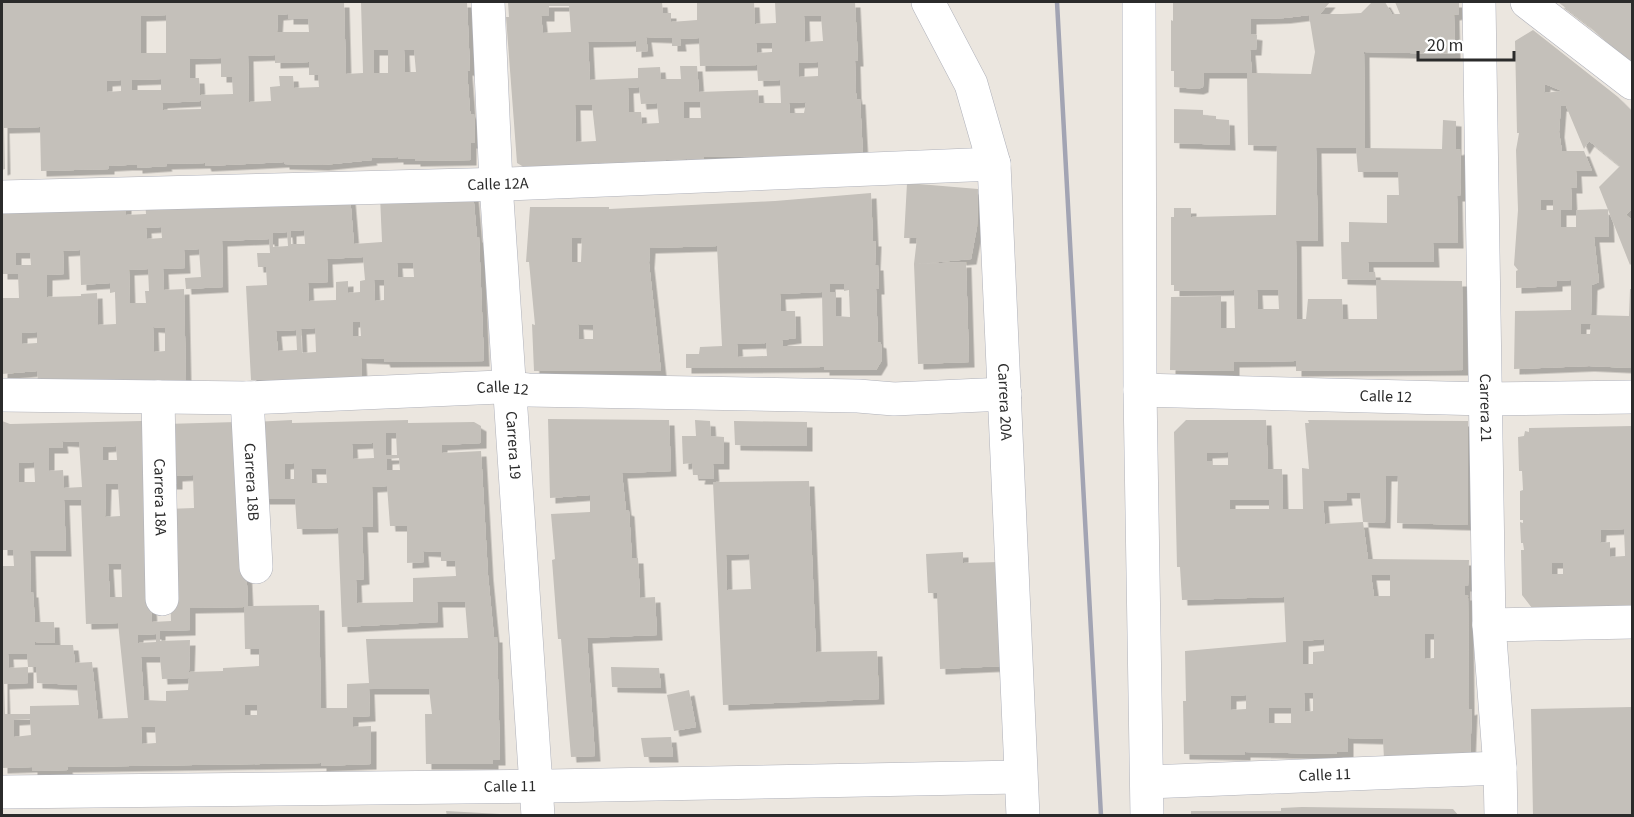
<svg xmlns="http://www.w3.org/2000/svg" width="1634" height="817" font-family="'Source Sans 3',sans-serif">
<style>
.building{fill:#c4c0ba;fill-rule:evenodd;filter:url(#shadow)}
.lines{fill:none;stroke-linecap:round;stroke-linejoin:round}
.street-casing{stroke:#afb1ba;stroke-width:34}
.secondary-casing{stroke:#afb1ba;stroke-width:34}
.street{stroke:#fff;stroke-width:33}
.secondary{stroke:#fff;stroke-width:33}
.rail{stroke:#a2a4b3;stroke-width:4.5}
.labels{text-anchor:middle;dominant-baseline:central;stroke-width:4.5;stroke-linejoin:round;paint-order:stroke}
.street-label{font-size:16px;fill:#2b2b2b;stroke:#fff}
</style>
<defs>
<filter id="shadow"><feDropShadow dx="5.5" dy="5.5" stdDeviation="0" flood-color="#0004"/></filter>
</defs>
<rect width="100%" height="100%" fill="#ebe6df"/>
<!-- building -->
<path class="building" d="M2,2H344L346,74L363,73L361,2H467L470,71L467,70L470,111L471,114H474L475,143H471V160L415,161V159H398V157L371,158L372,160L323,165L284,164V162L206,166L205,163L166,164L167,166L137,168V165H127L109,166V169L41,171L40,127L4,128L5,169L2,170ZM288,14V19H308L309,32H277L278,15ZM166,15V53H141V16ZM374,50H388V73H374ZM404,50H414L416,72H405ZM275,55V63L309,62V75H318L319,87L294,88L293,76H279L280,86L270,87L271,101L249,102L248,56ZM221,58V77H232L233,94L200,95L199,78H190V59ZM161,79V90H132V80ZM121,80V91L107,92V81ZM201,101V109L163,110L162,103Z
M508,2H662L663,13H671V22L697,20V2H754L755,24L776,23L775,2H855L858,61H855L856,93L857,99H860L863,156L792,159V156L704,157V161L687,162V159L666,160V164L646,165L645,161L598,163L597,167L529,170L517,163L506,17H509ZM549,6H569L571,32L543,33L541,16H549ZM804,16H821L823,41L805,42ZM646,37L672,38V46H681L680,39L699,38L700,66L757,65L758,81L780,80L781,103H759L758,90L699,92L697,66H680L681,79H661L660,67L638,68V78L590,80L588,42L636,41V52L648,51ZM756,43H772V52L757,53ZM818,62V76L799,77V63ZM639,87L641,104L657,103L659,123L642,124L641,112H629L628,88ZM684,102H700L701,118H684ZM806,102L804,113H790L789,103ZM575,105H592L596,141L576,142Z
M1173,2H1330L1320,14H1342L1361,13L1372,2H1385L1392,14H1400L1395,2H1459V14L1454,15L1455,54L1364,52L1365,148L1442,149L1443,120L1456,121V150L1460,149L1461,183L1460,196H1457L1458,243H1433L1434,262H1368L1369,272H1375L1376,280L1342,279L1341,242H1349V222L1387,223V195H1399L1398,172H1358L1356,148H1316L1318,241H1296L1297,314V319H1306L1308,299H1342L1343,319H1377L1376,280L1462,281L1463,370L1296,371V361L1234,362V371L1170,370L1171,297L1221,296V328H1235L1234,290L1174,291V285H1171V217H1174V208H1191V217L1276,215L1277,146L1248,145L1247,73H1204L1203,87L1198,89L1174,87V71H1171V20L1173,21ZM1309,15L1315,52L1311,74L1252,73L1250,50H1256L1257,35L1251,34V19L1285,18ZM1257,290H1278L1279,309H1258Z
M1558,2H1630L1632,3V65L1588,25Z
M1533,30L1618,97L1632,111V209L1626,215L1632,220V263L1630,265L1599,187L1620,166L1589,141L1584,149L1566,106H1561L1559,132L1562,151H1584L1592,171H1576L1577,188H1571L1572,210H1561V227H1576V210L1608,209L1609,237H1594L1599,282L1592,285L1591,315L1629,316L1630,289H1632V368L1589,366L1514,369L1515,311L1571,310V280L1557,281V286L1516,288V271L1518,270L1514,265L1518,210L1516,150L1519,133H1517L1515,41ZM1545,84L1562,91L1544,93ZM1541,200H1553V210H1541ZM1581,324H1591L1590,334H1581Z
M1174,109L1203,110V115L1216,116V119L1229,120L1230,145L1174,143Z
M907,183L978,189L977,227L971,259L918,264L966,262L969,362L918,364L914,264L917,238H904Z
M473,192L477,237H479L484,361L385,362L384,359L361,358L362,376L303,380H251L246,286L267,285L266,267H258L257,253H270L269,239L222,241L223,287L186,289L185,278L201,277L199,249L184,250L185,268L163,269L164,290L184,289L186,381L133,382L76,379L38,382L37,371L2,374V332H3L2,298H19L18,274H2V207L126,205V215L146,214L145,200L350,196L354,244L382,242L380,196ZM161,227L162,238L147,239L146,228ZM304,230L305,244H291V231ZM287,232L288,246L273,247V233ZM80,250L81,285L110,283V293L115,292L116,324L98,325L97,293L81,294V296L47,297V275L64,274L63,251ZM16,253H30L31,265H16ZM363,257L365,280L360,281V292L348,293V281L336,282V300L309,301L308,283L328,282L327,259ZM397,263H413L414,277H398ZM148,269L149,291H145L146,303H130L129,270ZM374,280H384V300L375,301ZM353,322H360L361,336H353ZM153,327L165,328V351L154,352ZM315,328L316,352L302,353L301,329ZM296,330L297,350L278,351L276,331ZM37,332V343L22,344V333Z
M871,193L873,241H876L875,265H878L879,289H876L878,342L881,343L882,360L876,370H824V367L686,368V354H699L700,347L722,346L717,246L650,248L649,263L661,371H534L532,324L535,325L529,262H526L530,207H609V209L775,201ZM572,238H582L581,262H572ZM830,284H844V291L849,290L850,317L836,316V292H830ZM822,292L823,346H783L782,340L796,338L795,311H781L780,294ZM578,324L593,325V339H579ZM766,343L767,356L738,357L737,344Z
M548,419L669,420L671,471L622,473L626,510L629,511L632,558H638L640,598L655,597L657,635L587,638L595,756L571,757L561,639H558L552,560L555,559L551,514L590,512V495L550,498Z
M292,420V423L408,420V423L474,422L481,426V443L442,445V453L481,451L488,575L494,637H497L500,760H493V764H426L425,714H432L429,689H369L370,716L353,717V727L371,726V764L321,766V763L67,767L68,770L32,771V767L2,768V566H14L13,550H2V421L10,424L142,421L152,622L171,621L167,509L194,508L193,475L177,476V484H166L165,424L237,422L242,476L248,606L319,605L321,708H347V684L369,683L366,639L468,638L465,602H437L438,622L342,627L338,528L297,529L295,499H255L253,422ZM386,433H396L397,455H386ZM62,441L79,442L82,487L64,488L63,470L49,471V448H63ZM373,443L374,458L353,459L352,444ZM116,446L117,460H103V447ZM399,458L400,470H387V459ZM34,462L35,482H19V463ZM294,463V479H285V464ZM311,469H326L327,483H312ZM106,484H118L120,516L105,517ZM387,486L390,526H407V563L424,562L423,551L441,552V561H455L456,576L413,578V602L357,603L356,580L364,579L362,527H373L372,487ZM64,500H81L86,624L118,623L128,718L98,719L92,662L75,663L73,645H35V642L55,643L54,622H35L33,592H31L30,551H66ZM108,564H121L122,597H110ZM244,607L245,649H259V666L223,668V671L189,672L190,640L160,641V631L190,630V608ZM156,634V642L138,643V635ZM8,654H27L28,667H36L37,683L77,685L79,705L30,706V714H5L4,684L28,683V667L9,668ZM141,657H160L162,679L189,678L188,690L166,691V701L144,700ZM245,705H257V715H245ZM30,719L31,735L14,737V720ZM141,727H155L156,743L142,744Z
M695,420L710,421L711,436L724,437V464H713L714,479H699L700,475H693L692,463L683,464L682,436H696Z
M1186,420H1266L1268,469H1282L1283,509H1303L1302,468L1309,469L1305,423H1309L1308,420L1468,421V525L1397,523L1398,476H1386L1385,523L1363,522L1360,493H1346L1347,500L1323,501L1325,524L1363,522L1368,559L1469,560L1468,586H1465V595H1468L1469,704V710L1472,709L1470,759H1384L1383,739L1348,738V752H1337V754L1245,752V755L1184,754L1183,701H1186L1185,651L1286,642L1284,597L1182,600L1180,567H1177L1174,432ZM1228,452V465H1212V461H1207V453ZM1230,500H1269V509H1230ZM1371,575H1390V596H1374ZM1425,634H1434V658L1425,659ZM1324,639V651L1313,652V664H1303V641ZM1304,693H1313V711L1305,712ZM1246,695V709L1231,710V696ZM1269,708H1291V723H1269Z
M734,421L807,422V446L735,445Z
M1632,426V607L1532,608L1522,595L1521,550H1524L1523,543H1521L1520,522L1523,523V520H1520V491L1523,490L1522,471H1519L1518,437L1524,436L1525,431L1529,432V428ZM1624,529L1625,556L1610,557V542L1600,543L1601,530ZM1552,563H1563V574H1552Z
M809,481L816,652L877,651L879,699L723,705L713,482ZM749,554L751,589L727,590L726,555Z
M963,552V563L1000,562L1004,666L940,669L937,593H928L926,554Z
M611,667L659,668L661,688L612,687Z
M689,690L696,727L674,731L667,695Z
M1632,707V816H1533L1531,709Z
M671,737L673,757H644L641,738Z
M1302,807L1453,809L1459,816H1191V811H1281V808Z
M446,811L500,814V816H447Z"/>
<g class="lines">
<defs>
<g id="street">
<path id="s1" d="M488,2L496,184L538,816"/>
<path id="s2" d="M1479,2L1489,625L1500,768L1501,816"/>
<path d="M1527,2L1632,83"/>
<path id="s3" d="M2,197L507,184L994,164"/>
<path id="s4" d="M1140,390L1485,399L1632,397"/>
<path id="s5" d="M2,395L247,398L500,387L528,390L858,396L894,399L1005,394"/>
<path id="s6" d="M158,397L162,599"/>
<path id="s7" d="M247,398L256,567"/>
<path d="M1489,625L1632,622"/>
<path id="s8" d="M1148,782L1500,768"/>
<path id="s9" d="M2,792L549,786L1020,777"/>
</g>
<g id="secondary">
<path id="s10" d="M928,2L971,84L994,164L1023,816"/>
<path d="M1139,2L1140,390L1147,816"/>
</g>
</defs>
<!-- street casing -->
<use href="#street" class="street-casing"/>
<!-- secondary casing -->
<use href="#secondary" class="secondary-casing"/>
<!-- street -->
<use href="#street" class="street"/>
<!-- secondary -->
<use href="#secondary" class="secondary"/>
<!-- rail -->
<path class="rail" d="M1057,2L1101,816"/>
</g>
<g class="labels">
<!-- street labels -->
<g class="street-label">
<text stroke="none"><textPath href="#s3" startOffset="496">Calle 12A</textPath></text>
<text stroke="none"><textPath href="#s5" startOffset="501">Calle 12</textPath></text>
<text stroke="none"><textPath href="#s4" startOffset="246">Calle 12</textPath></text>
<text stroke="none"><textPath href="#s10" startOffset="414">Carrera 20A</textPath></text>
<text stroke="none"><textPath href="#s2" startOffset="406">Carrera 21</textPath></text>
<text stroke="none"><textPath href="#s1" startOffset="444">Carrera 19</textPath></text>
<text stroke="none"><textPath href="#s7" startOffset="84">Carrera 18B</textPath></text>
<text stroke="none"><textPath href="#s6" startOffset="100">Carrera 18A</textPath></text>
<text stroke="none"><textPath href="#s8" startOffset="177">Calle 11</textPath></text>
<text stroke="none"><textPath href="#s9" startOffset="508">Calle 11</textPath></text>
</g>
</g>
<!-- border -->
<rect width="1634" height="817" fill="none" stroke="#2b2b2b" stroke-width="6"/>
<!-- scale -->
<path d="M1418 51v9h96v-9" fill="none" stroke="#2b2b2b" stroke-width="3"/>
<text x="1427" y="51" font-size="18" fill="#2b2b2b" stroke="#ffffff" stroke-width="4.5" paint-order="stroke">20 m</text>
</svg>
